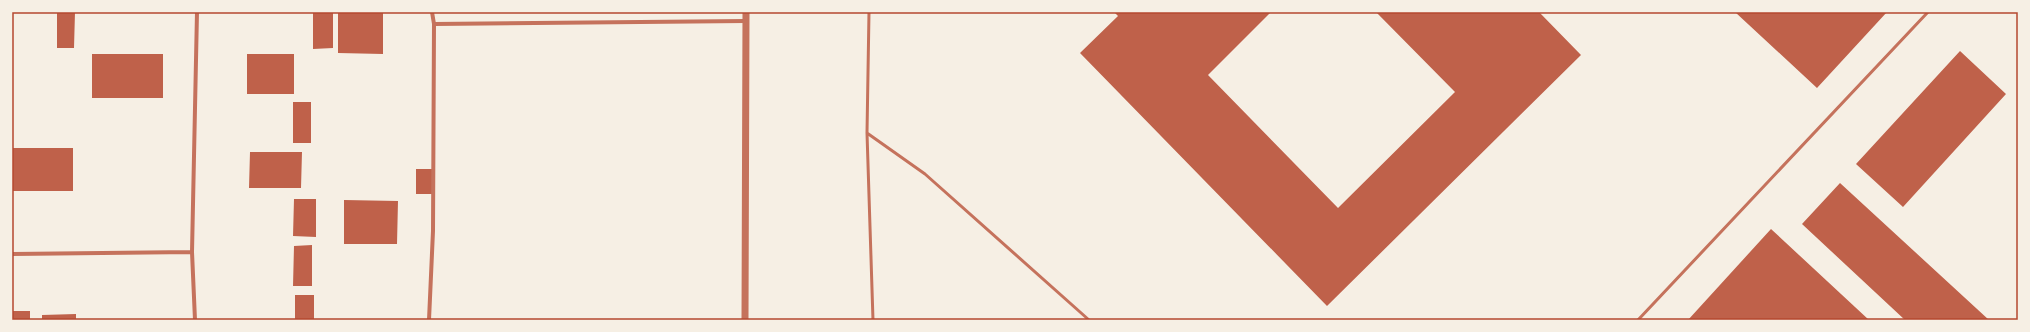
<svg xmlns="http://www.w3.org/2000/svg" width="2030" height="332" font-family="Signika,sans-serif">
<style>
.building{fill:#bf614a}
.lines{fill:none;stroke-linecap:round;stroke-linejoin:round}
.service{stroke:#c5725c;stroke-width:3}
.minor{stroke:#c5725c;stroke-width:4}
.tertiary{stroke:#c5725c;stroke-width:7}
.neatline{fill:none;stroke:#b5482f;stroke-width:1.5}
</style>
<rect width="100%" height="100%" fill="#f6efe4"/>
<!-- building -->
<path class="building" d="M57,12H75L74,48H57Z
M313,12H333V48L313,49Z
M338,12H383V54L338,53Z
M1114,12H1271L1208,75L1338,208L1455,92L1376,12H1539L1581,55L1327,306L1080,53L1118,16Z
M1735,12H1887L1817,88Z
M1960,51L2006,94L1903,207L1856,164Z
M92,54H163V98H92Z
M247,54H294V94H247Z
M293,102H311V143H293Z
M12,148H73V191H12Z
M250,152H302L301,188H249Z
M416,169H433V194H416Z
M1840,183L1989,320H1905L1802,224Z
M294,199H316V237L293,236Z
M344,200L398,201L397,244H344Z
M1771,229L1869,320H1688Z
M312,245V286H293L294,246Z
M295,295H314V320H295Z
M12,311H30V320H12Z
M76,314V320H42V315Z"/>
<g class="lines">
<!-- service -->
<path class="service" d="M869,12L867,133L873,320
M867,133L925,174L1089,320
M1638,320L1928,12"/>
<!-- minor -->
<path class="minor" d="M434,24L746,21
M12,254L192,252
M195,320L192,252L197,12
M429,320L433,231L434,24L432,12"/>
<!-- tertiary -->
<path class="tertiary" d="M745,320L746,12"/>
</g>
<!-- border -->
<rect width="2030" height="332" fill="none" stroke="#f6efe4" stroke-width="26"/>
<rect x="13" y="13" width="2004" height="306" class="neatline"/>
</svg>
